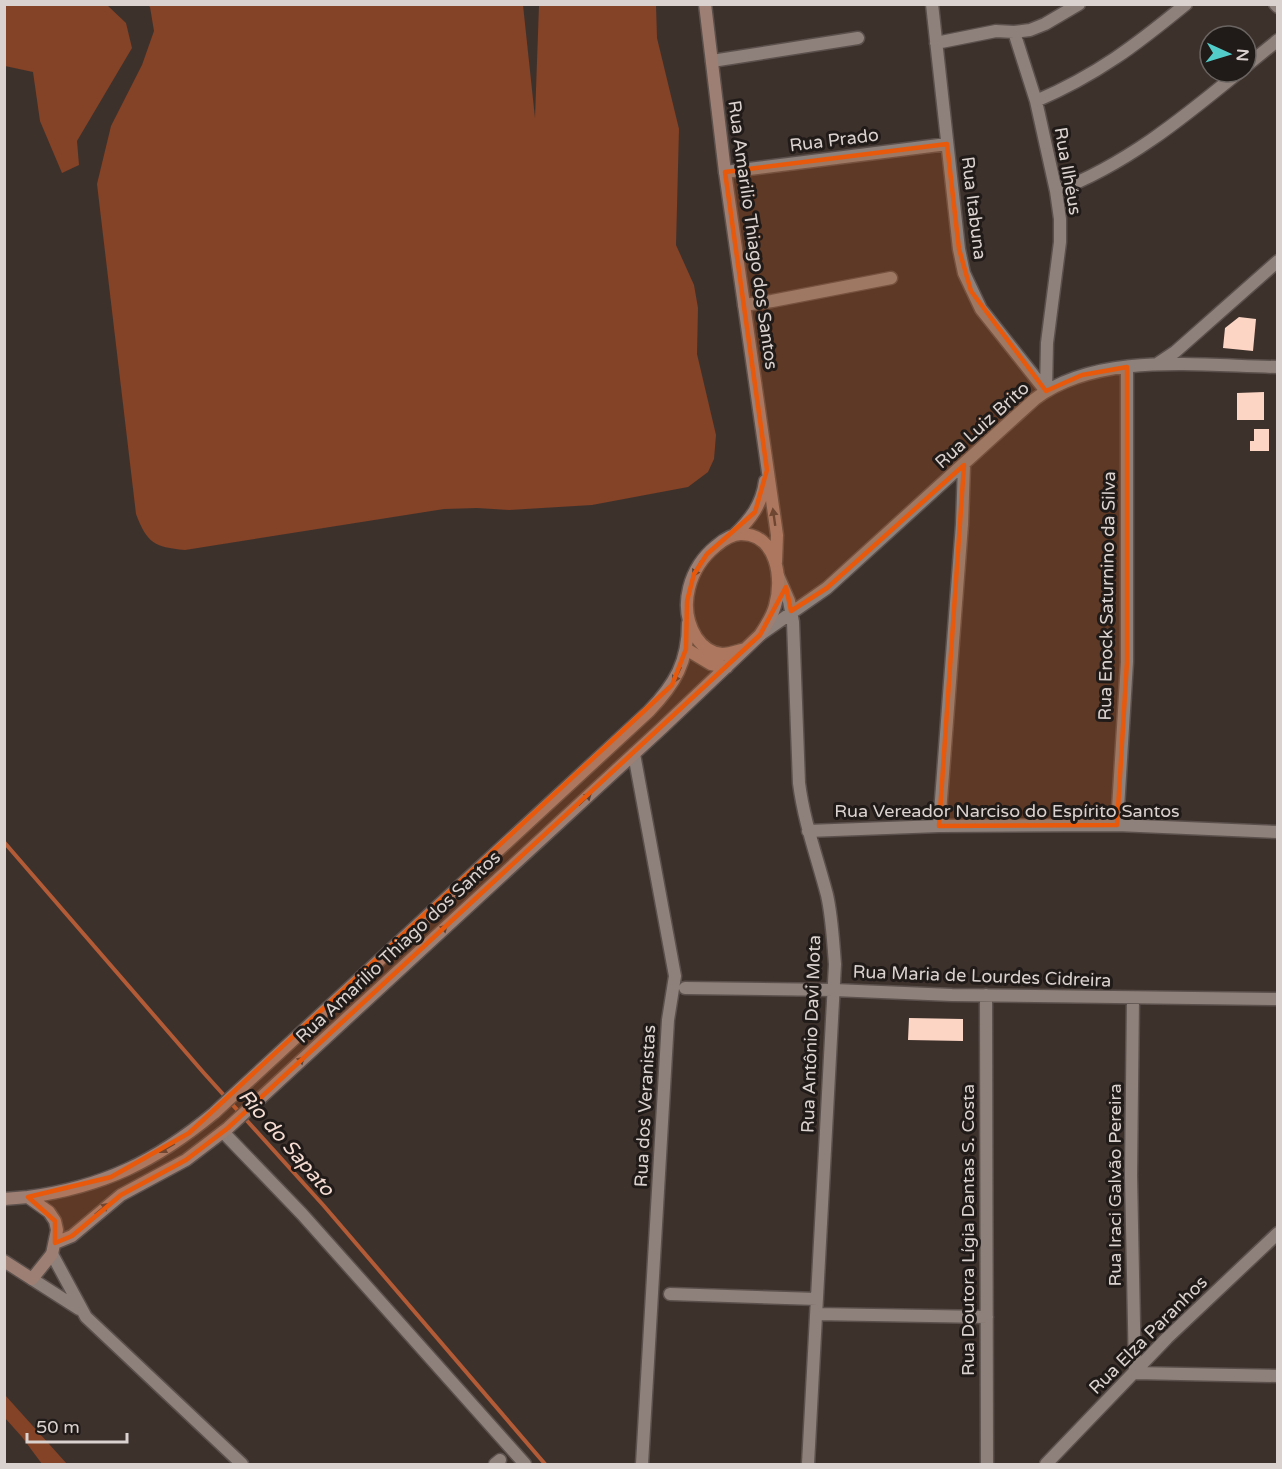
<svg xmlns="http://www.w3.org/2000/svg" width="1282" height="1469" font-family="'Varela Round',sans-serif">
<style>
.green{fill:#844226}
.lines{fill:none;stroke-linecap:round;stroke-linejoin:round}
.stream{stroke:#b25b36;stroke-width:4}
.building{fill:#fdd5c5}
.minor-casing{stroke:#5b504c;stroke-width:15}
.tertiary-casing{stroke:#5b504c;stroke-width:15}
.secondary-casing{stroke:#5b504c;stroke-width:15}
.minor{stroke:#8e807a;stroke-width:12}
.tertiary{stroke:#8e807a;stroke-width:12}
.secondary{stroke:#9e7f73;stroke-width:12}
.oneway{fill:#52423c}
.marked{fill:#e8590c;fill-opacity:0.2;stroke:#e8590c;stroke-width:4.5;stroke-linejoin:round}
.labels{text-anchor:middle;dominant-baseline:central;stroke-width:6;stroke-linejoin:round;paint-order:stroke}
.street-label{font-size:18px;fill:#dad2cf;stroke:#201a18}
.water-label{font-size:20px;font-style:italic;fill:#f5dcd2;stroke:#201a18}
</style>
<rect width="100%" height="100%" fill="#3d312c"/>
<!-- green -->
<path class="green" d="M4,5H107L126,23L132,48L77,141L79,165L62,173L40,121L33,72L5,66Z
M148,5H523L535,118L539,5H656L657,38L679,129L676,245L694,285L698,308L697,354L716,435L714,459L708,472L688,487L592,505L509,510L477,508L444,509L185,550C154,547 147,543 136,514L97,184L111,126L142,65L154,31L150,7Z
M5,1395L67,1464H42L22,1437L5,1418Z"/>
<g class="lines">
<!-- stream -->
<path class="stream" d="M4,842L203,1072L324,1206L545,1464"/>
</g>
<!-- building -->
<path class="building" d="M1239,317L1256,319L1253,351L1223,348L1225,328Z
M1264,392V420H1237V393Z
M1254,429H1269V451H1250V441H1254Z
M909,1018L963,1019V1041L908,1040Z"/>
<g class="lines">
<defs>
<path id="minor" d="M932,4L959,249L964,273L981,309L1046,391
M1275,4L1278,7
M1014,32L1036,101L1056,191L1060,219V242L1047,343L1046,391
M936,43L996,31L1014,32L1030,30L1045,24L1079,4
M712,61L858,38
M1246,66L1278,40
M1036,101C1097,75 1136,45 1186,4
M725,172L947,144
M1056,191C1124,166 1183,118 1239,72
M744,305L772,301L891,278
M1157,364L1175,352L1278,261
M778,576L789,601L793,622L799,783C804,822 817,857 827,895C832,917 833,941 835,964L808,1464
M761,634L827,588L1035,399C1098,351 1202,366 1278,367
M634,754L675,976L668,1020L642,1464
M1117,825L1127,662V367
M939,826L962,524L964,465
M808,831L939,826L1117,825L1278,832
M685,988L834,990L952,995L1278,999
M986,995L987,1464
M1133,998L1131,1176L1135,1373L1278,1376
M223,1132L302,1214L525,1464
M670,1294L817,1299
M816,1314L987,1317
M495,1464L500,1460
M1046,1464L1167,1338L1278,1233"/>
<path id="tertiary" d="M52,1254L86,1317L242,1464
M32,1279L79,1309"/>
<path id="secondary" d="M705,4L725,172L777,535L776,562
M734,535C751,519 762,504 765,481
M686,649L711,664L727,667
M28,1197C103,1187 156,1161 214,1113L649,711C675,684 688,662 688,623
M4,1199L28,1197L49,1212L55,1221L57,1230L52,1254L32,1279L4,1261
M55,1243L72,1236L121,1195L186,1160L228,1128L662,728L760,635C766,626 772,617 775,606C783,579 777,534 741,534C731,534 723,540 716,546C690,567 677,606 696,637C702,646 710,653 722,654C730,654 737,651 745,649"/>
</defs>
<!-- minor casing -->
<use href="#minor" class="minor-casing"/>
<!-- tertiary casing -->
<use href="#tertiary" class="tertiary-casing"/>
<!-- secondary casing -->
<use href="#secondary" class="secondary-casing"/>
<!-- minor -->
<use href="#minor" class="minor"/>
<!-- tertiary -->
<use href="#tertiary" class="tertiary"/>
<!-- secondary -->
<use href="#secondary" class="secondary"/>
</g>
<!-- one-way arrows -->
<defs><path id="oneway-solid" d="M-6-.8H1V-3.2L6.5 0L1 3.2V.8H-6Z" transform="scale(1.5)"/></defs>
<g class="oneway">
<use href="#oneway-solid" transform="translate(774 517) rotate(-98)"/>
<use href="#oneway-solid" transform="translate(697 569) rotate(118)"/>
<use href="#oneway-solid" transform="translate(677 675) rotate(116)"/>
<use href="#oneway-solid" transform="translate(585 799) rotate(-43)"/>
<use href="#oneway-solid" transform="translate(441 931) rotate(-43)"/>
<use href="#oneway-solid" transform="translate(298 1063) rotate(-43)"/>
<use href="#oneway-solid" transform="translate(167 1148) rotate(149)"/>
<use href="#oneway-solid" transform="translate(102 1209) rotate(-39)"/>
</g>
<!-- marked area -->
<path class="marked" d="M947,144L959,249L971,291L1046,391L1082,375L1127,367V662L1117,825L939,826L964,465L827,588L791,611L786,587L760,635L228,1128L186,1160L121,1195L72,1236L55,1243V1221L28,1197L111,1177L189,1133L672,685L686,649L687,601L694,574L707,554L755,512L767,470L725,172Z"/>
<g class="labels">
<!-- street labels -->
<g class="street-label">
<text transform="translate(834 140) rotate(-7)">Rua Prado</text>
<text transform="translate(1068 171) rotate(80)">Rua Ilhéus</text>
<text transform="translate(974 208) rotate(83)">Rua Itabuna</text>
<text transform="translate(753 235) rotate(82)">Rua Amarilio Thiago dos Santos</text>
<text transform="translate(982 425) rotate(-42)">Rua Luiz Brito</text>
<text transform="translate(1107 596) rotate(-89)">Rua Enock Saturnino da Silva</text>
<text x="1007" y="811">Rua Vereador Narciso do Espírito Santos</text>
<text transform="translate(398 947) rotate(-43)">Rua Amarilio Thiago dos Santos</text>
<text transform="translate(982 976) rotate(2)">Rua Maria de Lourdes Cidreira</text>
<text transform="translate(811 1034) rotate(-88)">Rua Antônio Davi Mota</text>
<text transform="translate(645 1106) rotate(-87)">Rua dos Veranistas</text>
<text transform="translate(1115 1185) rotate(-90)">Rua Iraci Galvão Pereira</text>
<text transform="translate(968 1230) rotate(-90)">Rua Doutora Lígia Dantas S. Costa</text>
<text transform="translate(1148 1335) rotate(-45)">Rua Elza Paranhos</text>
</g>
<!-- water labels -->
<g class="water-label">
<text transform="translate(286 1143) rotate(49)">Rio do Sapato</text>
</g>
</g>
<!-- border -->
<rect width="1282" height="1469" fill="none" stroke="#dad2cf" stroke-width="12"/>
<!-- north arrow -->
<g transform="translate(1228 54) rotate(94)"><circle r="28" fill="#201a18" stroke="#6a6461" stroke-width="1.5"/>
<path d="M0-4.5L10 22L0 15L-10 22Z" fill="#53cdca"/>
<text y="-9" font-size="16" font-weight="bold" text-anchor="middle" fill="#dad2cf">N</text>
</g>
<!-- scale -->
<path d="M27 1433v9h100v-9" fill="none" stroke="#dad2cf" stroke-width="3"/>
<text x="36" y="1433" font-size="18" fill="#dad2cf" stroke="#201a18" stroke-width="4.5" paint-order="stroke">50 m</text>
</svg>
